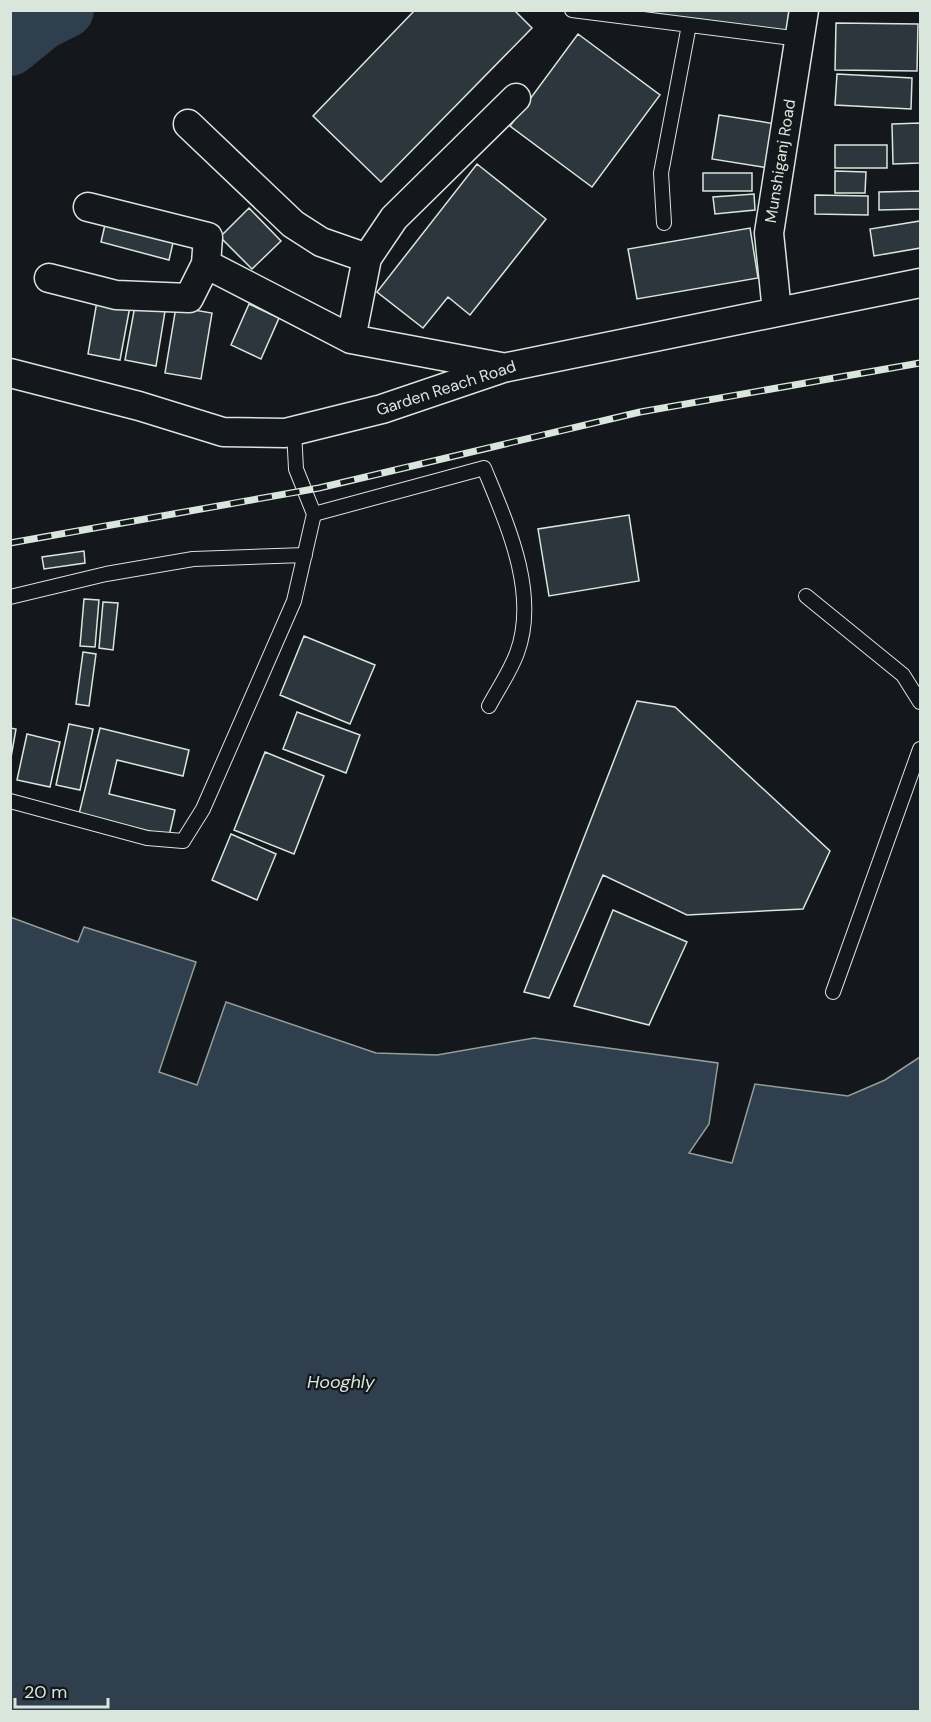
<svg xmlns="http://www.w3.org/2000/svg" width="931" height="1722" font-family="'DM Sans',sans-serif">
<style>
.water{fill:#2f3f4d;stroke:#939e99;stroke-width:1.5}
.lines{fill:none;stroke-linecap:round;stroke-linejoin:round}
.river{stroke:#2f3f4d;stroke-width:56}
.building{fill:#2c363c;stroke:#d8e6dc;stroke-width:1.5}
.lane-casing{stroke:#d8e6dc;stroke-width:16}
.street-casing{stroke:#d8e6dc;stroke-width:31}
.lane{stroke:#14181c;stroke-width:14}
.street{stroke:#14181c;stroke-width:28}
.rail-casing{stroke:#d8e6dc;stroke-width:7}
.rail{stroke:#14181c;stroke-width:4.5;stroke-dasharray:14;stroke-linecap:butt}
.labels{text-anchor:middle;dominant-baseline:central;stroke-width:4.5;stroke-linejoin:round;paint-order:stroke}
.street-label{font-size:16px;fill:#d8e6dc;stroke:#14181c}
.water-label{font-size:18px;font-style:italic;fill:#d8e6dc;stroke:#14181c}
</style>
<rect width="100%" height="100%" fill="#14181c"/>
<!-- water -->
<path class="water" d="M10,917L78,942L84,927L196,962L159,1072L197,1085L226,1002L376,1053L437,1055L534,1038L718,1063L709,1124L689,1153L732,1163L755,1084L848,1096L885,1080L920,1057V1711H11Z"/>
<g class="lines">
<!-- river -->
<path class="river" d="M10,48L42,22L66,10"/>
</g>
<!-- building -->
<path class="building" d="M415,10H514L532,28L381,182L313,116Z
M591,10H789L787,32Z
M836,23L918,24L917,71L835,70Z
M578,34L660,95L592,187L510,126Z
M837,74L912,78L911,109L835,105Z
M719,115L776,124L769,168L712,159Z
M920,123V163L893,164L892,124Z
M835,145H887V168H835Z
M477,164L546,219L470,315L448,297L423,328L377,292Z
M835,171L866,172L865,193H835Z
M703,173H752V191H703Z
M920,191V209L879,210V192Z
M754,194L755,210L715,214L713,197Z
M815,195L868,196V215L815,214Z
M249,208L281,241L252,269L220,237Z
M107,216L175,234L169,260L101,242Z
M920,221V248L874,256L870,229Z
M750,228L758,278L637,299L628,249Z
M98,295L131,301L120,360L88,354Z
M136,300L166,305L156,366L125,360Z
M249,304L279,318L261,359L231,345Z
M176,307L212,313L201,379L165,373Z
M629,515L639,581L549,596L538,529Z
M84,551L85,563L44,569L42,557Z
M84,599L99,600L95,647L80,646Z
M103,602L118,603L113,650L99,648Z
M304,636L375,665L350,724L280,695Z
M83,652L96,654L89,706L76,704Z
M637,701L675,707L830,851L803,909L687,915L603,875L549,998L524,992Z
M297,712L360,735L346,773L283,749Z
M69,724L93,729L80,790L56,785Z
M10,728L16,729L10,763Z
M100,728L189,750L183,776L117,760L109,794L175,810L169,836L79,814Z
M27,734L60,742L50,787L17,780Z
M265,752L324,776L294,854L234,830Z
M231,834L276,854L257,900L212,880Z
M613,910L687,942L649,1025L574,1006Z"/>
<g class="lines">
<defs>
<path id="lane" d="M572,10L800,39
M664,223L661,173L689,25
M314,514L484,468C507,524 539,593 517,653C510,672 498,689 489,706
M806,596L903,675L920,702
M10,597L106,574L193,559L305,555
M10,801L147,838L183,841L203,809L294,601L314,514L296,469L294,431
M833,992L920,749"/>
<path id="street" d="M188,124L293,224L321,242L367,258
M88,207L208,237L206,264
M49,278L116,295L189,298L206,264L351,339L501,367
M777,312L769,233L804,10
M351,339L367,258L394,218L516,98
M10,373L139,406L223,432L285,433L382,409L503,368L920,283"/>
</defs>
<!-- lane casing -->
<use href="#lane" class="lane-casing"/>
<!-- street casing -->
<use href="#street" class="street-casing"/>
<!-- lane -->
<use href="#lane" class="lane"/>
<!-- street -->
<use href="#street" class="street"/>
<defs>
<path id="rail" d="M10,543L319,488L640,412L920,363"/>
</defs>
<!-- rail casing -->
<use href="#rail" class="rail-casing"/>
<!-- rail -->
<use href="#rail" class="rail"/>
</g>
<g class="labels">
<!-- street labels -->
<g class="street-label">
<text transform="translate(780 161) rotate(-81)">Munshiganj Road</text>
<text transform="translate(446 388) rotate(-18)">Garden Reach Road</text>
</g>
<!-- water labels -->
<g class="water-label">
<text x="341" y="1382">Hooghly</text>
</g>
</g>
<!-- border -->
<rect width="931" height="1722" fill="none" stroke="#d8e6dc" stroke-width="24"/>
<!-- scale -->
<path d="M15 1698v9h93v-9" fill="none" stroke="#d8e6dc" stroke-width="3"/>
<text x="24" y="1698" font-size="18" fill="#d8e6dc" stroke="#14181c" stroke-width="4.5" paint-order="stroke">20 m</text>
</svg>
